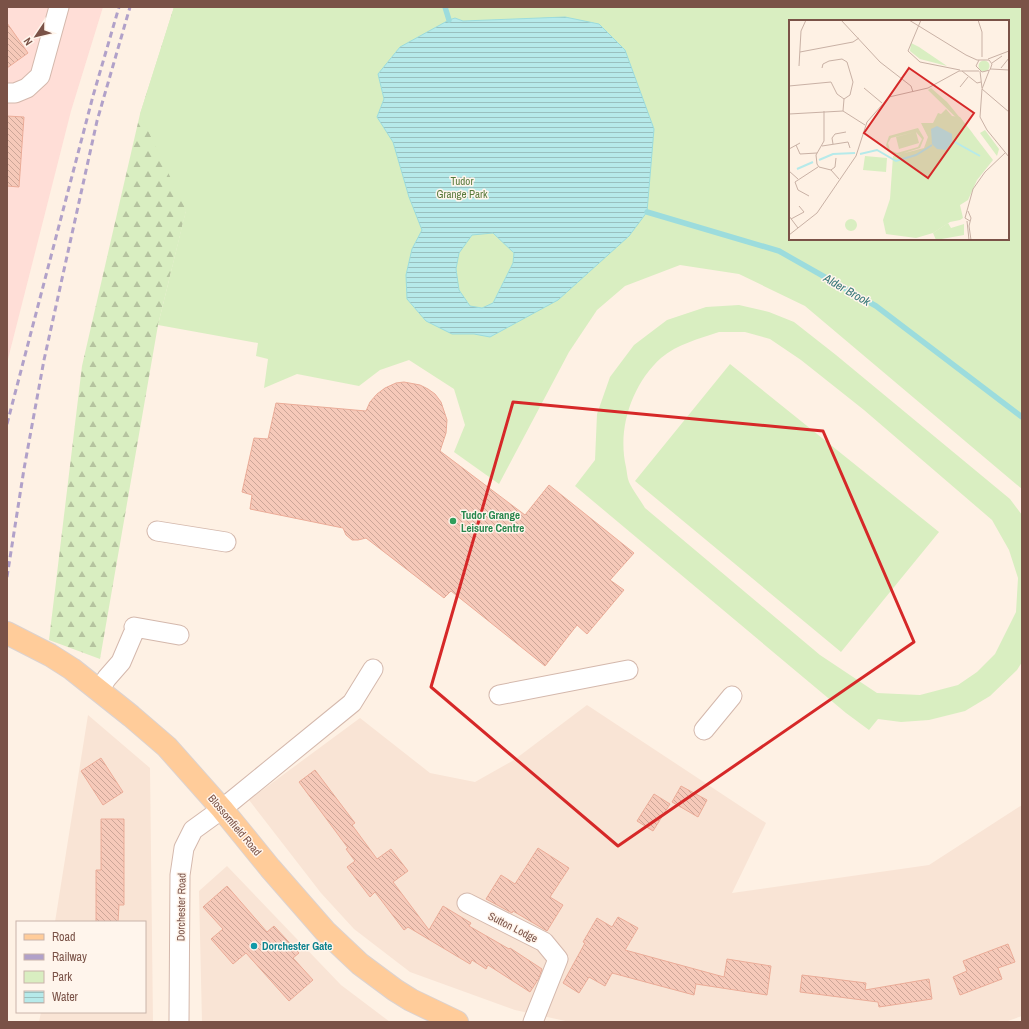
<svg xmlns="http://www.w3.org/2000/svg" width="1029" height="1029" font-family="'Archivo Narrow',sans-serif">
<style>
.residential{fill:#f9e4d5}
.commercial{fill:#ffded7}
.forest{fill:url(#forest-firs)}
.park{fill:#d9eec1;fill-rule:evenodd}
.water{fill:url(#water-rules);stroke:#9cdcdd;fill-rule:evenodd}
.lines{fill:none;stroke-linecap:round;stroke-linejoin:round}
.stream{stroke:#9cdcdd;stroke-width:5.5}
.building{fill:url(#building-back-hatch);stroke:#ebac98}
.minor-casing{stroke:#d4b8ac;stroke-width:21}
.major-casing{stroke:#dcd2cf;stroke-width:24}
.minor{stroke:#fff;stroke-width:19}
.major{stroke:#ffcc9a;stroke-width:22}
.rail{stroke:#b1a1c9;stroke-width:3;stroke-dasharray:6 4;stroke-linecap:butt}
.marked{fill:none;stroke:#d62828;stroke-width:3;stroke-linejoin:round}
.leisure-dot{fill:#2e9e5b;stroke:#fff5ec;stroke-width:1.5}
.culture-dot{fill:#0f9aa8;stroke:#fff5ec;stroke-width:1.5}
.labels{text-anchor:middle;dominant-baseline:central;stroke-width:3;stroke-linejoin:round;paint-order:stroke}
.park-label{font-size:11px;fill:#577a3b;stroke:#fff5ec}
.leisure-label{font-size:11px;font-weight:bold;fill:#27864d;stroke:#fff5ec;text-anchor:start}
.street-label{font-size:11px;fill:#7a5247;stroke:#fff5ec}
.culture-label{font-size:11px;font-weight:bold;fill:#0d838f;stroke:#fff5ec;text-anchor:start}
.water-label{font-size:12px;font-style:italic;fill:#367779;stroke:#fff5ec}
.inset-river{fill:none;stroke:#b6eaea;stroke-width:2}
.inset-road{fill:none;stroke:#c9b1a5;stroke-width:1}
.view{fill:#d62828;fill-opacity:0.15;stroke:#d62828;stroke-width:2}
.inset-edge{fill:none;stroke:#7a5247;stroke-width:2}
</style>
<defs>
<pattern id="forest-firs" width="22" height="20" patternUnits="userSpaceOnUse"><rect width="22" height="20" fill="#d9eec1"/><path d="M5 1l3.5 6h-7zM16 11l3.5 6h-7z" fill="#b5c39f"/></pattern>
<pattern id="water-rules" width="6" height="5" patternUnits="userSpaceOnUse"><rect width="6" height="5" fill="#b6eaea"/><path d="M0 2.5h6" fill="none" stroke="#99c0bf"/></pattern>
<pattern id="building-back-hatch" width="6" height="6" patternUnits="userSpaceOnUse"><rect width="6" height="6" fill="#f6c9b9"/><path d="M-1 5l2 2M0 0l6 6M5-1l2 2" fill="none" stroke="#cca698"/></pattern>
</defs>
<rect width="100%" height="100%" fill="#fef1e4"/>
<!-- residential -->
<path class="residential" d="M587,705L766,823L732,893L929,865L1022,805V1016L1005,1022H570L515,1010L410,972L354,929L321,893L249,800L360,718L430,773L475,782L514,760Z
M88,715L150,768L153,1022H39L41,1012H145V922H55Z
M227,866L341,985L390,1022H202L199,891Z"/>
<!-- commercial -->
<path class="commercial" d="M7,7H103L71,111L7,363Z"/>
<!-- forest -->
<path class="forest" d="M174,7L186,211L158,325L100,659L49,640L82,366L140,114Z"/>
<!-- park -->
<path class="park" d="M174,7H1022V489L805,306L739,274L680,265L625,286L597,310L569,352L499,484L454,452L465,425L454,389L409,360L380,370L359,386L297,374L264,388L268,359L256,356L258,343L158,325L186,210L140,114ZM790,21H1008V239H790Z
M739,305L769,312L794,322L836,355L1010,499L1022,515V662L1017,670L990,696L965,711L929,720L901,722L878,719L869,730L846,713L575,486L595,460L597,414L610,377L634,345L667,320L706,307ZM719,332H745L770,339L801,360L864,410L992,520L1009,550L1018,578L1016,612L995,654L977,672L958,685L920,695L877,693L820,655L645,508C640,499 633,491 629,482C627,477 627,472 626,467C617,429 632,384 661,358C677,344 699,339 719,332Z
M730,364L939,532L841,652L635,481Z"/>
<!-- water -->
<path class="water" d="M565,17L599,24L625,50L654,129L647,212L629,236L558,300L490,337L474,334H452L426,321L407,299L406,275L412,249L422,230L409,197L393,142L377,117L384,99L378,74L400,47L449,20L455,18L463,21ZM493,233L514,253L513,263L493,303L482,308L470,306L459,290L456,269L459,253L472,235Z"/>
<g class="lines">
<!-- stream -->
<path class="stream" d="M445,7L449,20
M647,212L779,251L876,306L1022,417"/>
</g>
<!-- building -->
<path class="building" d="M7,23L28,53L7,68Z
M7,116L24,117L19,187L7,186Z
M404,382L420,385L428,389L435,394L441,402L447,420L446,433L440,451L525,515L549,485L634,553L610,580L624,590L587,634L577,625L545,666L451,591L444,598L366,538L358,540H352L346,535L343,528L250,509L252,495L242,492L254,438L268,439L276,403L366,411L370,402L377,394L385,388L396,383Z
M101,758L123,792L103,805L81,771Z
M315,770L355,823L352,825L377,859L391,849L408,871L393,882L429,930L443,906L471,923L469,926L509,949L510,948L542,969L539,978L530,992L488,965L486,969L472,960L470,964L408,927L404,930L375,892L370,897L347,867L355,861L346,849L348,848L299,782Z
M681,786L707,800L698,817L672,802Z
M654,794L670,804L653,831L637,821Z
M101,819H124V905H119L118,922H96V870H101Z
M538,848L569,868L550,897L563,905L547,931L513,911L512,913L486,899L501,875L515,884Z
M227,886L267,932L274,926L299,953L293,958L313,980L289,1001L246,953L233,964L211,939L223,929L203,907Z
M618,917L638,928L625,950L724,977L727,959L771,966L767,995L696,984L694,995L612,973L605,986L589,977L579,993L563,983L585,943L583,942L597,918L612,927Z
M1008,944L1015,962L998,968L1002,979L960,995L953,977L967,971L963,961Z
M802,975L866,983L865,990L929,979L932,999L879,1007L878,1002L800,992Z"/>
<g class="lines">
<defs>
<path id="minor" d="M7,93H15L27,88L40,76L59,7
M157,531L226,542
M134,627L179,635
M99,690L107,678L121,662L133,634
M499,695L628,670
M704,730L732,696
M467,903L544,942L558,959L533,1022
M179,1022L180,875L184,848L193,830L222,809L352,703L373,669"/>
<path id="major" d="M7,633L50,655L72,669L131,716L167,747L222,809L270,868L325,931L360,964L395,990L411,1000L457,1022"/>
</defs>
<!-- minor casing -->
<use href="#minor" class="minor-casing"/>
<!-- major casing -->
<use href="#major" class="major-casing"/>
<!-- minor -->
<use href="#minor" class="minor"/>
<!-- major -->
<use href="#major" class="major"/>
<!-- rail -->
<path class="rail" d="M7,424L93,96L119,7
M7,577L24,469L44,360L97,121L130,7"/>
</g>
<!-- marked area -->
<path class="marked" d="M513,402L823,431L914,642L618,846L431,687Z"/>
<!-- markers -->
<circle class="leisure-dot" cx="453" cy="521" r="4"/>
<circle class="culture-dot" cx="254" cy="946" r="4"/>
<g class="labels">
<!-- park labels -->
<g class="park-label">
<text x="462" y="181">Tudor<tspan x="462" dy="13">Grange Park</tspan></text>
</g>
<!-- leisure labels -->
<g class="leisure-label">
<text x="461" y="515">Tudor Grange<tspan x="461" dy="13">Leisure Centre</tspan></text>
</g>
<!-- street labels -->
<g class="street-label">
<text transform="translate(235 825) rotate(50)">Blossomfield Road</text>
<text transform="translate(181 907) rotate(-89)">Dorchester Road</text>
<text transform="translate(513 927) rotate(27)">Sutton Lodge</text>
</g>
<!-- culture labels -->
<g class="culture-label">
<text x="262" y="946">Dorchester Gate</text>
</g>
<!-- water labels -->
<g class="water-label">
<text transform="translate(847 290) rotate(30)">Alder Brook</text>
</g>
</g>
<!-- overview -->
<g transform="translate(789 20)">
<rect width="220" height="220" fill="#fef1e4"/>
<path d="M122,23L130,27L158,46L131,39L121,31ZM189.5 46a5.5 5.5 0 1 1 11 0a5.5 5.5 0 1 1-11 0ZM56 205a6 6 0 1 1 12 0a6 6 0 1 1-12 0Z" fill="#d9eec1"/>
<path d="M142,68L158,82L185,115L139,70ZM196,110L210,129L208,136L191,113ZM159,203L162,208L175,204V215L147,220L144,213Z" fill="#d9eec1"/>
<path d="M157,89L163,96L171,97L204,140L188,160L179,180L171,185L174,198L171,200L161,202L144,213L127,218L97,214L94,200L101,179L104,136L135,128L139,117L132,103H144L149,93L152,94ZM129,108L135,118L131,128L109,135L100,132L97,125L100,116ZM126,112L107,117L110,129L130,123L127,112L133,119L129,127L108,133L101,130L99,123L102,118ZM76,136L98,138L97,152L74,150Z" fill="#d9eec1" fill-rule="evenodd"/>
<path d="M148,106L163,114V121L157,130L148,129L143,124L142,109Z" fill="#b6eaea"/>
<path class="inset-river" d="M164,121L191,136M71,134L88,130L107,141L127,135L143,125M30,140L44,134L66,133M8,149L24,142"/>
<path class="inset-road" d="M52,0L91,42L122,66L124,72M120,0L177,35L188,40H200L203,44M132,0L119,31L131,42L171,50M189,0L193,12V37M11,32L64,22L70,18M199,39L220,31M190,40L187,46L193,52L201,50L203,44M203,43L213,36M10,46L12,11L17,0M33,48L34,44L40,41L53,39L58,42L64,62L61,75L55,79L54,91M212,48L220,38M202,49L220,50M173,51L188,63L192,62M191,51L193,68M200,51L193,69L191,97L198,110L220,137M0,66L42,62L48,74L55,79M171,67L179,57M75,68L93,83M193,69L220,92M35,91V121L27,135L28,144L30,147L42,150L50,159M0,94L54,91L76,105M44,124L43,118L46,114L57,112M7,125L11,134L28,133M33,126L59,122L61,128M0,129L11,123M42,150L46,147L47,138M0,151L9,159M20,176L9,170L6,162L29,147M179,191L182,198L180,206L182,220M0,196L9,208M2,199L15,192L10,186M178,201L180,220M181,201L176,198L184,169L196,152L216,133M0,215L28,193L67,136L78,102L100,77L139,68L170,51H190"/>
<path class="view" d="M120,48L185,93L139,158L75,113Z"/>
<rect width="220" height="220" class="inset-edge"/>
</g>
<!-- border -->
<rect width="1029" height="1029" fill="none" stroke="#7a5247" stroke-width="16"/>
<!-- legend -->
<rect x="16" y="921" width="130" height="92" fill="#fff5ec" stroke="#cab4aa"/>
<rect x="24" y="934" width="20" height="6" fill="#ffcc9a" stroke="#cab4aa"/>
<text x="52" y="941" font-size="12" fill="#7a5247">Road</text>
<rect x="24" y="954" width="20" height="6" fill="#b1a1c9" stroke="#cab4aa"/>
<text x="52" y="961" font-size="12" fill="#7a5247">Railway</text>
<rect x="24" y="971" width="20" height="12" fill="#d9eec1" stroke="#cab4aa"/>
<text x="52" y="981" font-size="12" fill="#7a5247">Park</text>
<rect x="24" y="991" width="20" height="12" fill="url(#water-rules)" stroke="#cab4aa"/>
<text x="52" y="1001" font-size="12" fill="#7a5247">Water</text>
<!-- north arrow -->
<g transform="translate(36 36) rotate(235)" stroke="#fff5ec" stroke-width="3" paint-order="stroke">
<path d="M0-3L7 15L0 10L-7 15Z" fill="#7a5247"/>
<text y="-6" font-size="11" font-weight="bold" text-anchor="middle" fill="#7a5247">N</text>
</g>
</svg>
